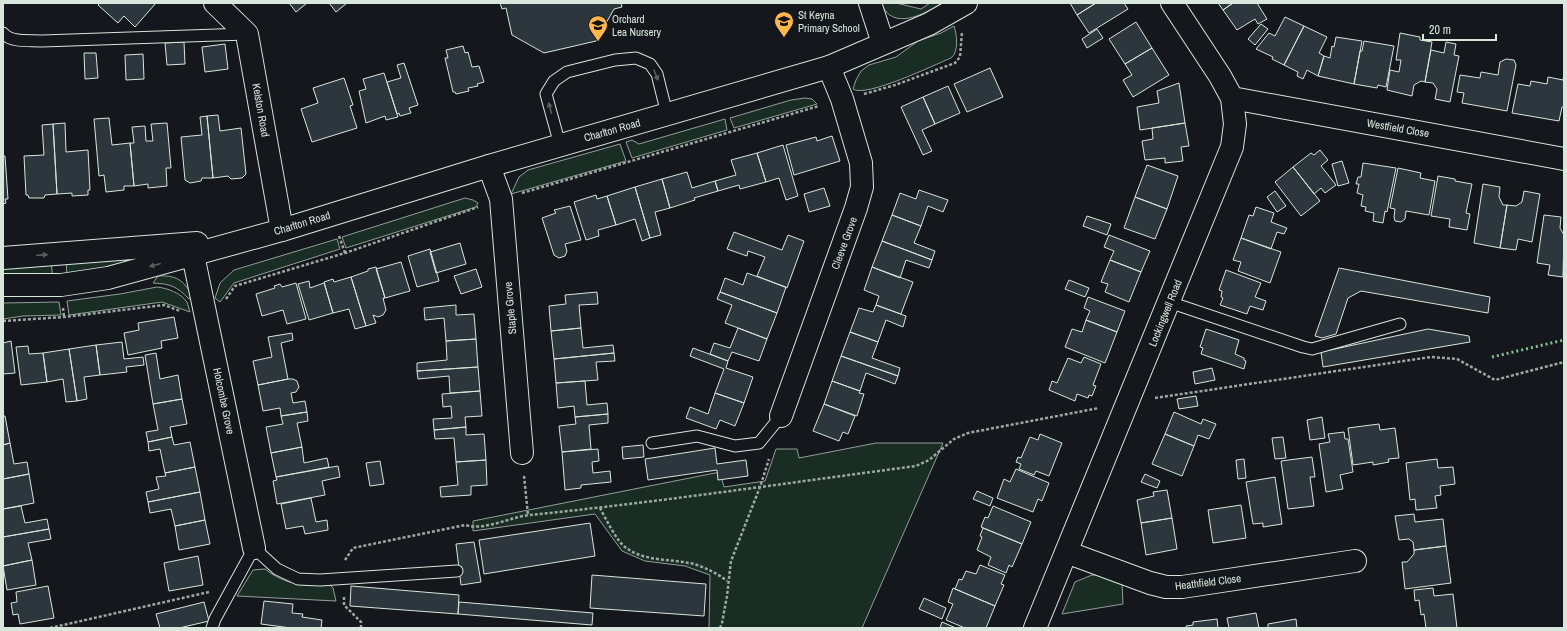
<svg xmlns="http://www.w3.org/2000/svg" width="1567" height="631" font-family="'Archivo Narrow',sans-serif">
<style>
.green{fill:#1a2d24;stroke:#939e99}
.building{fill:#2c363c;stroke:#d8e6dc}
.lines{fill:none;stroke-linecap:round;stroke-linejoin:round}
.lane-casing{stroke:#d8e6dc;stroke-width:13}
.street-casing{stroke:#d8e6dc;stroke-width:24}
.secondary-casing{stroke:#d8e6dc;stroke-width:24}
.path{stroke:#9da8a2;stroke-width:2.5;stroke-dasharray:3 2;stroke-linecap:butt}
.lane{stroke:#14181c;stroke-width:11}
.street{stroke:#14181c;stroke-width:22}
.secondary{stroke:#14181c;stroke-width:22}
.hedge{stroke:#8ac095;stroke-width:3;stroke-dasharray:2 3;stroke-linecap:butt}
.oneway{fill:#59605f}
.labels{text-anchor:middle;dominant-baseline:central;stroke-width:3;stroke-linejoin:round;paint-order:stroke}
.poi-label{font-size:11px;fill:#d8e6dc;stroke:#14181c;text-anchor:start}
.street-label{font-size:11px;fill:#d8e6dc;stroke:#14181c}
</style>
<rect width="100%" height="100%" fill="#14181c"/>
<!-- green -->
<path class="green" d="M881,3H896L921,9L930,3H942C925,14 892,32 881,3Z
M954,26C957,35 959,52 951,58C934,65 866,98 853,89L856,80L861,71L869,65L896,57L918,41L941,33Z
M805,98L812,99L817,104L734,128L730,118L791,100Z
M725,119L727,130L632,158L626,142L632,140L639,144Z
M620,144L626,161L511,194L519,177L528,170Z
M465,198L473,200L478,203L476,207L346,248L342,237Z
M337,239L340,249L234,283L220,302L215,298L220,283L234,270Z
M136,257L138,260L137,263L67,276L66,260Z
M51,262L53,278L3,275V268Z
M158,276C176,275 184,280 192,296L189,299C176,286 171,284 153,283Z
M157,287C167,288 181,293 187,302C188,305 189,309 190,312L162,302L69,315L67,301L120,294Z
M59,302L61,315L23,316L3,319V303Z
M876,443H943L862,628H709L710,575L685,566L645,561L622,551L595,514L473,531V521L720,472L724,487L765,481L776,449H797L799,458Z
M265,569C287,586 303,585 330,585L333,588L336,601L237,596L253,570Z
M1092,575H1101L1122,582L1123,604L1062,614L1075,582Z"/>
<!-- building -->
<path class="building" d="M100,3H156L135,27L124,16L118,23L98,5Z
M289,3H307L296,12Z
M329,3H347L336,12Z
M500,3H621L622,7L614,9L596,41L544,53L512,35L506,8L502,9Z
M1070,3H1096L1077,15Z
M1096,3H1124L1128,9L1089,33L1077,15Z
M1218,3H1233L1223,10Z
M1233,3H1257L1267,19L1258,24L1255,19L1237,30L1223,10Z
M1285,17L1304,26L1284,65L1272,59L1273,57L1256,49L1269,33L1275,36Z
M1136,22L1152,48L1125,64L1109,39Z
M1261,24L1268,29L1255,45L1248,39Z
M1304,26L1327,37L1319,53L1324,56L1318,76L1307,70L1303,79L1297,76L1298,72L1284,65Z
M1097,29L1103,38L1087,48L1082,39Z
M1400,33L1420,37V40L1432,42L1425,82L1421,81L1414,85L1412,96L1387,90L1390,70L1399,72L1401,60H1396Z
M1336,37L1362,41L1354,84L1318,76L1324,56L1330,58L1332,46L1334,47Z
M1364,41L1394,46L1386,87L1378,85L1377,88L1354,84L1360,51H1362Z
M184,42L185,64L167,65L165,43Z
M1446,42L1456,44L1454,55L1459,56L1450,102L1435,99L1437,89L1433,83L1425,82L1431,50L1444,53Z
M225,44L228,69L205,72L202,47Z
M463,46L465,53L468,52L472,67L479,66L484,82L477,84L478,86L468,88L469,91L456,94L455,92H453L445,58H448L446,50Z
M1152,48L1169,75L1133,97L1123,80L1132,75L1125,64Z
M84,53H96L98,78L85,79Z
M143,54L144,79L126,80L125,55Z
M1506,59L1514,60L1516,65L1507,111L1462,103L1464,93L1457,92L1460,75L1480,78L1481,72L1498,75L1500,62Z
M404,63L418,105L409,108L411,113L400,116L399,113L397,114L387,82L401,78L397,65Z
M990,68L1003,97L967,112L954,84Z
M384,73L398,117L386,120L385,116L366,123L359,91L366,89L363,79Z
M1564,74V107H1562L1559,121L1512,113L1518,84L1530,86L1531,81L1547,84L1548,77L1563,80Z
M344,78L353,105L350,106L357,128L312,142L301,109L318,103L313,88Z
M1179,83L1185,123L1140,130L1137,107L1159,103L1157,91Z
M948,86L960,113L935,124L923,97Z
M923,97L935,124L922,130L932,151L923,155L901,107Z
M218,115L220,131L241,128L246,174L242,178L231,179L228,176L213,178L207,116Z
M207,116L213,178H202L201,181L190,183L185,180L181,137L202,135L200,117Z
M109,118L112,145L130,143L134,186H124V190L106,192L104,175L99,176L94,119Z
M65,123L66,152L88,150L90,190H88V195L72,196V193L57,194L53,124Z
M167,123L171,168H166L167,186L148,188V184L134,186L130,143H134L132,127L145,126L146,141H153L151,124Z
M1185,123L1189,146L1181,147L1183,161L1165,163V158L1145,160L1142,141L1153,139L1152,128Z
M53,124L57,194L45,195L44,198H29L28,195H26L24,156L44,155L42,125Z
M832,136L840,161L794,175L786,145L816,137L817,141Z
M783,145L798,196L786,200L779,178L766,182L757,153Z
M1320,150L1328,160L1321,166L1336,185L1325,193L1321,188L1314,194L1293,167L1311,153L1314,155Z
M757,153L766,182L740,189L739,185L718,191L715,181L736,175L731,160Z
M3,156H5L8,199H5L6,203L3,204Z
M1342,161L1349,183L1338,186L1332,164Z
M1363,163L1396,168L1387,212L1385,211L1383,223L1373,221L1374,213L1365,211L1366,207L1361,206L1363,195L1357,193L1359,184H1356L1358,177H1361Z
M1147,165L1178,176L1167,209L1135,197Z
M1293,167L1320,201L1301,216L1275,182Z
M1398,168L1421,173L1420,178L1435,181L1429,215L1406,211L1405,219L1401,222L1395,221L1394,217L1395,209L1390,208Z
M687,172L692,188L715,181L718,191L694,198L695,200L670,208L662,179Z
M1438,176L1455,179V181L1472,184L1466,213L1470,214L1467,230L1449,227L1450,219L1431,216Z
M662,179L670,208L655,212L661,235L650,238L635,187Z
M1483,184L1500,187L1499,197L1503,205H1507L1500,248L1474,243Z
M635,187L650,238L642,241L635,219L616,225L607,196Z
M824,188L830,206L809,212L804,194Z
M919,190L948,200L943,212L928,206L921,226L892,215L900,193L916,199Z
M1275,191L1286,206L1277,212L1267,197Z
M1524,191L1540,194L1532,242L1518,239L1516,250L1500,248L1507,205L1516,206L1522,202Z
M596,195L597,199L607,196L616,225L598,230L599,236L586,240L574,202Z
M1135,197L1167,209L1155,239L1124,228Z
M570,206L581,240L565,244L567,251L565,256L559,258L554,255L542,218L556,213L554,210Z
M1256,207L1274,213L1271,222L1287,228L1284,234L1277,232L1271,249L1241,238L1249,215L1253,216Z
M892,215L921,226L914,243L935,251L932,260L882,241Z
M1544,215L1561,217L1560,228L1564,235L1563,277L1548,275L1550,265L1537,263Z
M1087,216L1111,224L1107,235L1083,226Z
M734,232L782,250L788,235L804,241L787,288L757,276L765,257L748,251L747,256L727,249Z
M1109,235L1150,251L1141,272L1110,260L1114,251L1104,247Z
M1241,238L1281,252L1270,283L1238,271L1241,262L1233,260Z
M882,241L932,260L929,268L906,260L900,278L872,267Z
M460,243L466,264L436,273L430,252Z
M430,249L439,281L417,287L408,256Z
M1110,260L1141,272L1129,302L1105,292L1108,284L1101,282Z
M401,262L410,291L385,298L376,269Z
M376,267L385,298H383L386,310L383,315L378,317L373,315L376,323L366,326L351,277L368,271V269Z
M872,267L913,282L901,314L876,305L879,296L864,290Z
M1339,268L1490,297L1488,313L1361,291L1348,298L1336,334L1322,338L1315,336Z
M476,269L482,287L461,294L454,276Z
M1226,270L1261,283L1255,297L1266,301L1263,310L1250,306L1247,314L1220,305L1223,298L1221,297L1222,291L1219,290Z
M747,273L786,287L777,313L720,292L725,278L743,285Z
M351,277L366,326L355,329L349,309L333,313L324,282L333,279L334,282Z
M1069,280L1089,288L1085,297L1065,289Z
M309,281L310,288L324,283L333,313L309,320L298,284Z
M296,283L306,319L287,324L283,310L262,316L256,294L275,288L274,286L280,284L282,287Z
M597,292L598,304L579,305L581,328L551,331L549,306L566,304L565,295Z
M720,292L777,313L767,339L725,323L732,305L717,299Z
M1088,297L1125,311L1117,332L1086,320L1090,311L1084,308Z
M456,305V315L474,314L476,339L446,341L444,318L425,320L424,308Z
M876,305L906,316L903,327L886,320L878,342L850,332L859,308L873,312Z
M174,317L178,338L161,341L162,348L128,355L124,333L139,330L138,323Z
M1086,320L1117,332L1105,363L1065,347L1072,329L1082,332Z
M581,328L583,348L613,345L614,353L554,359L551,331Z
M738,328L767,339L759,361L732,352L728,361L710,354L714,343L730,348Z
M1206,329L1239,340L1235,354L1244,358V360L1246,361L1244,369L1201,354L1203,348L1200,347Z
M1428,329L1469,336L1470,342L1323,367L1321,352Z
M850,332L878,342L872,358L900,368L898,376L841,356Z
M292,333L293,340L281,343L288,379L258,385L253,361L272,357L268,337Z
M476,339L478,367L417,371V363L447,360L446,341Z
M11,341L15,373L3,374V343Z
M122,342L124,359L143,357L144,365L126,367L127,372L100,375L96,345Z
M96,345L100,375L84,377L87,399L77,401L69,349Z
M28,346L29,354L43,353L47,382L21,385L16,347Z
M693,348L728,361L726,368L753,377L744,403L715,393L724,369L690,356Z
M69,349L77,401L66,402L63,379L47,382L43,353Z
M156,353L160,379L178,375L182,399L153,404L145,355Z
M614,353L615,361L596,362L598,380L556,383L554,359Z
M841,356L898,376L895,384L866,373L860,391L832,381Z
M1084,357L1101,364L1093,385L1096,386L1092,396L1089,395L1088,398L1077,394L1075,401L1049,390L1052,381L1057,383L1068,358L1081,363Z
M478,367L480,391L450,393L449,376L418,379L417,371Z
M1212,368L1215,380L1195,384L1193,372Z
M288,379H293L297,381L299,387L296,392L291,393L293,403L305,401L307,412L281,416L280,408L263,411L258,385Z
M585,381L587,405L607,403L608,414L575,417L574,406L558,408L556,383Z
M832,381L860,391L859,393L864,394L857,416L824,404Z
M480,391L482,416L465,417L466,427L434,430L433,419L452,418L451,406L443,407L442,394Z
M715,393L744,403L735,426L720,420L716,429L686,418L690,407L708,414Z
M1196,396L1198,406L1179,409L1177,399Z
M182,399L187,424L170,427L172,437L148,442L146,432L158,430L153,404Z
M824,404L855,416L848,434L843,432L839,441L813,431Z
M307,412L308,421L297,423L302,447L271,453L266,427L283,424L281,416Z
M1174,412L1201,424L1203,419L1216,424L1209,439L1198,435L1194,446L1165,434Z
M608,414V423L589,425L591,449L562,452L559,426L576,424L575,417Z
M3,416H5L10,443L3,445Z
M1322,417L1325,438L1310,440L1307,420Z
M1379,424L1380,430L1395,428L1399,458L1388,459L1389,462L1373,465V462L1353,465L1348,428Z
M466,427V435L484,434L486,460L456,462L454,438L435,439L434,430Z
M1344,432L1345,439H1348L1353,472L1340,475L1343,489L1326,492L1319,444L1330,442L1328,434Z
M1040,434L1062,443L1049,476L1036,471L1034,475L1019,469L1021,464L1016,462L1018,457L1021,458L1030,437L1038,440Z
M1165,434L1194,446L1182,476L1152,464Z
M172,437L174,445L190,442L195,467L165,473L160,449L149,451L148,442Z
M1283,437L1286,458L1275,459L1272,438Z
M10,443L14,464L27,462L29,474L3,479V445Z
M643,445L644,457L623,459L622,447Z
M302,447L304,463L327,458L329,467L276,477L271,453Z
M715,448L717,464L746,460L748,476L718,480L717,470L648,480L645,459Z
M598,449L599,461L592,462L593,473L610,471L611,482L581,485V488L565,490L562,452Z
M1312,457L1315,477H1310L1314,506L1288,509L1281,461Z
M1244,459L1246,478L1238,479L1236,460Z
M1437,459L1438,468L1453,467L1455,484L1440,486L1441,495L1435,496L1437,508L1416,510L1415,499L1410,500L1406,463Z
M486,460L487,485L471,486V495L441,497L440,487L458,485L456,462Z
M380,461L384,484L370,486L366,463Z
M338,466L340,477L322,481L325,495L277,504L273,481L277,480L276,477Z
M195,467L200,492L148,502L146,492L159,489L156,477L166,476L165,473Z
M1016,469L1049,483L1042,501L1038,499L1033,512L997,498L1004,479L1010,482Z
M29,474L34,503L3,509V479Z
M1145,474L1160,481L1157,488L1141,482Z
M1275,477L1282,524L1263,527V523L1253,524L1246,482Z
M1167,490L1172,518L1141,523L1137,500L1154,496L1153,492Z
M977,491L993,498L990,506L973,499Z
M200,492L205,520L175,526L171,509L150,513L148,502Z
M311,498L316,522L327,520L328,530L305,534L303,526L286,529L281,504Z
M1241,505L1246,538L1213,543L1208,510Z
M21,506L25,523L47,519L49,529L3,537V509Z
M993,506L1031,522L1022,544L981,527L985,517L988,518Z
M1414,514L1415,522L1443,519L1446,546L1414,550L1413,542L1409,539L1399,540L1395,516Z
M1172,518L1177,549L1146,555L1141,523Z
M205,520L210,544L179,550L175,526Z
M590,523L595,556L484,574L479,540Z
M983,528L1022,544L1012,567L1009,565L1006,573L988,565L991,557L977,550L982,537L980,536Z
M49,529L51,539L28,543L32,560L3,566V537Z
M474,542L481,582L461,585L456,544Z
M1446,546L1451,583L1405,589L1402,562H1407L1414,554V550Z
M198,556L203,585L169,591L164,563Z
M32,560L36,585L7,590L3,566Z
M980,565L1005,575L1001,584L1004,585L995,606L955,589L959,579L962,580L966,571L976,574Z
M592,575L706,584L704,616L590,608Z
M48,586L54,618L20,624L18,614L13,615L11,603L17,602L16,592Z
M351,586L459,595L458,614L350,606Z
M953,588L995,606L986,628H965L946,620L953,604L948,602Z
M1433,588L1434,596L1453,594L1457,628H1426L1424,614L1421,615L1419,600L1415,601L1414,590Z
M924,598L946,608L942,619L919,609Z
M264,601L293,604L292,613L303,614L302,617L322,620L321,628H291L261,624Z
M204,602L209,621L179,628H160L156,614Z
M459,602L593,613L592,625L458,614Z
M1256,613L1259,628H1229L1227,618Z
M1217,619L1218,628H1187L1186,626L1193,625V622Z
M1296,619L1297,628H1268V624Z
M942,622L956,628H940Z"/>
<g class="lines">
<defs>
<path id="lane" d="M3,33C11,43 30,40 42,41L246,34
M560,145L546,94L554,81L567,72L615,60L636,58L650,64L657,74L667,114
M1169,302L1303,347L1312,349L1400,324
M652,443L697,436L735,446L759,443L781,416
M212,628L215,619L254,548L277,569L298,579L320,580L457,571"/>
<path id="street" d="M215,3L247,34L282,230
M870,3L883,43
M1232,98L1564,159
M489,166L501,199L522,453
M193,255L254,548
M781,416L856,208L862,187L861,163L842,99L829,67
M1066,552L1150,583L1166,587H1182L1355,561
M1035,628L1232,147L1235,124L1232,98L1220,76L1172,3"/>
<path id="secondary" d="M3,258L197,243
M3,285H61L108,278L282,230L489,166L829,67L929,24L966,3"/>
</defs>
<!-- lane casing -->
<use href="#lane" class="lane-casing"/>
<!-- street casing -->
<use href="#street" class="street-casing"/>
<!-- secondary casing -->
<use href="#secondary" class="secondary-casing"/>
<!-- path -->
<path class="path" d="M864,94L895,85L955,63L960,57L962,32
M522,193L819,106
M339,236L345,253
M226,299L235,286L345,253L478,207
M63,308L64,317
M3,321L64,317L164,305L180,311
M1155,398L1431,357L1457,359L1495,380L1564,362
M524,476L528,515
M600,508C606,519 616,540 625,547C645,563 675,558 697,565C708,569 718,574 727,581
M345,560L353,548L465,525C486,531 509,517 530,515C659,502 787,483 916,466L929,460L954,439L968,433L1099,408
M344,597V605L361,622V628
M50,628L209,592
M720,628L722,623L727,596L731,561L760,487L769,459"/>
<!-- lane -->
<use href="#lane" class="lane"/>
<!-- street -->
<use href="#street" class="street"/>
<!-- secondary -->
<use href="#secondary" class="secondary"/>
<!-- hedge -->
<path class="hedge" d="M1492,357L1564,340"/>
</g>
<!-- one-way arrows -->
<defs><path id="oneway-solid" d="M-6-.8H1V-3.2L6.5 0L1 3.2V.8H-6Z"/></defs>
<g class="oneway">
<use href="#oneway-solid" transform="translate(656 75) rotate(68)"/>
<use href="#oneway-solid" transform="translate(550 108) rotate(-105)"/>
<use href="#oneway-solid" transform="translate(42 255) rotate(-5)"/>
<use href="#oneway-solid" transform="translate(155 265) rotate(165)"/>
</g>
<!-- icons -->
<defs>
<symbol id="school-pin" viewBox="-11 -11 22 30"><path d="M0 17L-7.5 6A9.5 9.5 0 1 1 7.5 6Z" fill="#ffb74d" stroke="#14181c"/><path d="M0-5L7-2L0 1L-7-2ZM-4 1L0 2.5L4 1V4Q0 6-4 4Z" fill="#111"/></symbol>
</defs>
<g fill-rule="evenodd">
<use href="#school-pin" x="773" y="10" width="22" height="30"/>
<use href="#school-pin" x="587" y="14" width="22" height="30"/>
</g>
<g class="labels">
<!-- poi labels -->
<g class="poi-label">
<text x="798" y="15">St Keyna<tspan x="798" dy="13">Primary School</tspan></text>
<text x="612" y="19">Orchard<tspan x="612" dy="13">Lea Nursery</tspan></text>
</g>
<!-- street labels -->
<g class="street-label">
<text transform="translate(261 110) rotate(80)">Kelston Road</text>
<text transform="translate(1398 128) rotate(10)">Westfield Close</text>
<text transform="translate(612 130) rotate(-16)">Charlton Road</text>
<text transform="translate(302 223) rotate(-17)">Charlton Road</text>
<text transform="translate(844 243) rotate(-70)">Cleeve Grove</text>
<text transform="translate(510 308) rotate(-95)">Staple Grove</text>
<text transform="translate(1165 313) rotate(-68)">Lockingwell Road</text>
<text transform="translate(224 401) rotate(78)">Holcombe Grove</text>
<text transform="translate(1208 582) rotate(-7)">Heathfield Close</text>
</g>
</g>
<!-- border -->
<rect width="1567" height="631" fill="none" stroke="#d8e6dc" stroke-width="8"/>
<!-- scale -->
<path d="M1423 34v6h73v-6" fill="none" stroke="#d8e6dc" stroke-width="2"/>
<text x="1429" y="34" font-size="12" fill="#d8e6dc" stroke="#14181c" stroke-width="3" paint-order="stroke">20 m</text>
</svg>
